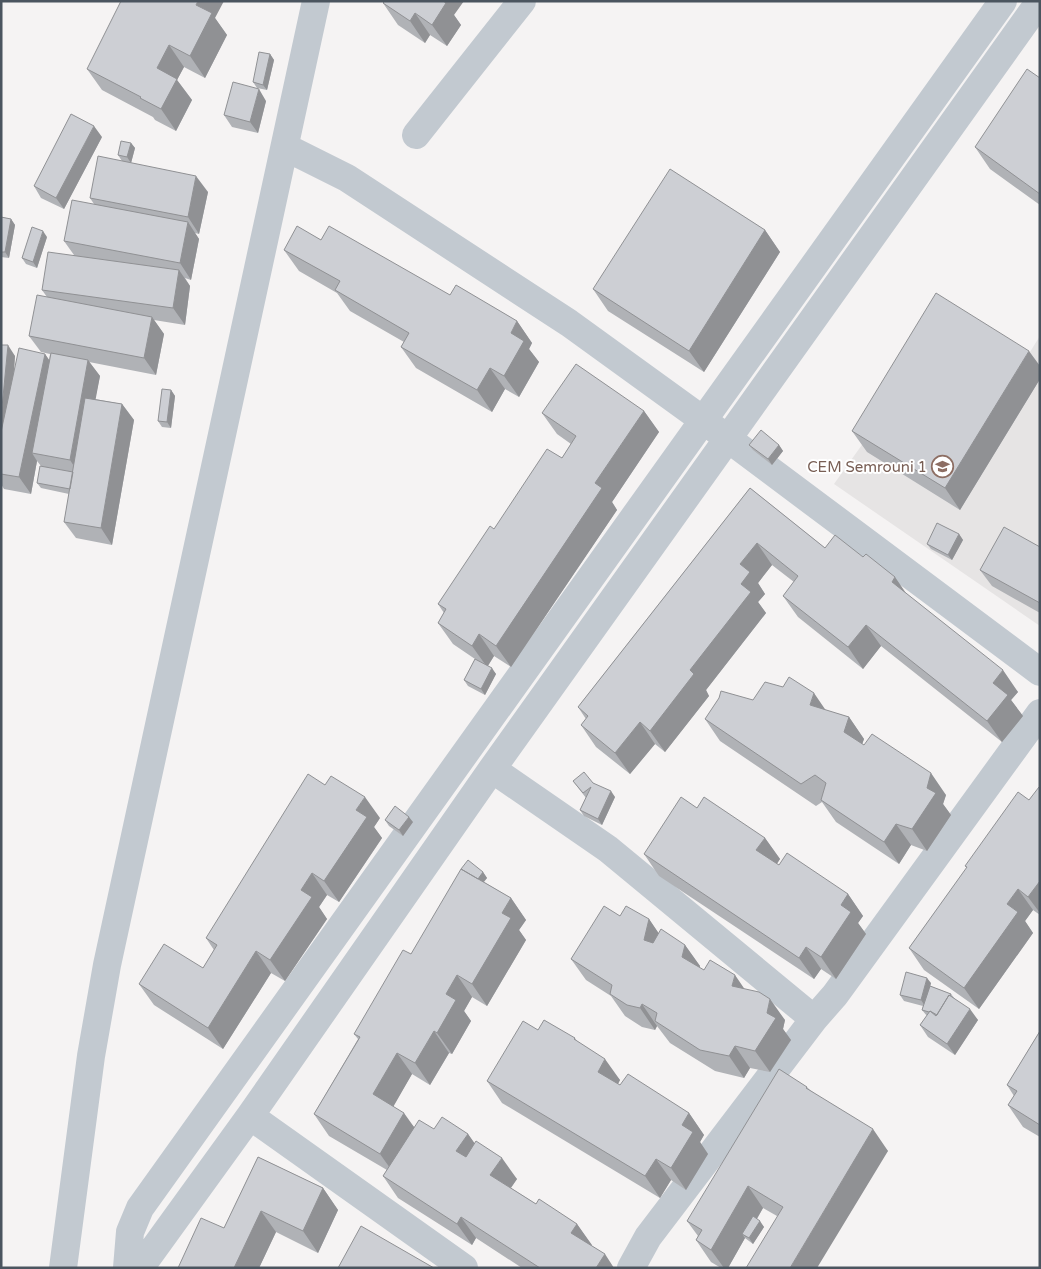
<svg xmlns="http://www.w3.org/2000/svg" width="1041" height="1269" font-family="'Varela Round',sans-serif">
<style>
.education{fill:#e6e4e4}
.lines{fill:none;stroke-linecap:round;stroke-linejoin:round}
.minor{stroke:#c2c9d0;stroke-width:28}
.wall{fill:#b0b2b6}
.shaded-wall{fill:#909194}
.building{fill:#cdcfd4;stroke:#909194}
.labels{text-anchor:middle;dominant-baseline:central;stroke-width:4;stroke-linejoin:round;paint-order:stroke}
.education-label{font-size:15px;fill:#785e54;stroke:#fff;text-anchor:end}
</style>
<rect width="100%" height="100%" fill="#f5f3f3"/>
<!-- education -->
<path class="education" d="M956,313L1023,363L1040,336V626L834,484Z"/>
<g class="lines">
<!-- minor -->
<path class="minor" d="M416,135L522,1
M285,147L347,178L569,323L703,420L1040,672
M492,769L608,849L814,1019
M250,1116L464,1268
M63,1268L91,1056L107,965L316,1
M127,1268L130,1232L140,1208L1003,1
M140,1268L250,1116L492,769L1040,1
M631,1268L648,1237L814,1019L835,995L1040,713"/>
</g>
<!-- wall -->
<path class="wall" d="M383,3L454,15L461,25L447,46L430,35L425,43L398,25Z
M215,18L227,35L205,78L184,67L177,80L192,100L176,131L155,120L153,117L102,90L87,69Z
M270,54L274,60L267,90L257,88L253,82Z
M1040,78V205L990,169L975,147Z
M266,101L258,133L232,127L224,115Z
M102,137L64,209L41,198L34,186Z
M131,143L135,148L131,163L208,192L199,234L195,233L199,239L191,280L185,278L190,286L185,325L154,320L164,334L156,375L89,362L100,376L95,399L122,404L134,420L112,545L76,538L64,522L69,494L41,488L37,483L41,466L37,461L31,494L4,489L1,484V345L15,356L14,371L45,354L49,360L50,354L41,352L29,336L47,297L42,290L74,255L64,241L94,204L90,198L122,161L118,155Z
M1,217L11,219L15,225L9,258L1,257Z
M765,230L780,252L704,372L608,311L593,289Z
M47,237L37,268L26,264L22,258Z
M321,240L450,295L517,321L532,343L529,349L539,362L519,397L505,389L492,412L416,368L401,347L404,342L350,311L337,293L299,271L284,250Z
M1040,366V379L960,510L867,452L852,431Z
M171,390L175,396L171,428L162,427L158,421Z
M644,411L659,432L612,502L617,510L511,667L494,656L488,666L496,674L485,695L468,686L464,680L475,659L453,644L438,623L444,613L438,604L494,529L562,458L571,444L557,434L542,413Z
M749,445H779L783,451L772,465L753,450Z
M750,488L825,548L908,595L1018,692L1011,700L1023,716L1002,742L881,646L863,669L798,617L783,596L794,582L772,565L758,583L765,594L758,602L766,613L706,690L709,696L665,752L655,744L630,774L596,747L581,725L586,719L578,707Z
M959,534L963,540L952,560L931,549L927,544Z
M1040,547V613L992,586L980,570Z
M753,700L825,710L849,717L864,739L862,744L946,795L943,804L951,815L927,851L911,845L899,864L836,822L822,802L816,806L720,741L705,719Z
M573,781L593,783L615,797L602,825L584,816L580,810L586,798Z
M1040,788V915L1033,910L1025,921L1033,933L979,1009L924,970L909,948L967,868L965,866L1029,800Z
M697,808L765,838L780,859L777,864L779,865L848,894L863,916L858,923L866,934L836,979L821,969L814,979L659,876L644,854Z
M380,818L374,827L382,838L339,902L327,895L319,907L327,919L285,981L271,973L223,1049L154,1005L139,984L203,968L214,950L206,938Z
M385,820L413,822L403,836L389,826Z
M483,872L487,878L484,882L511,898L526,920L519,930L526,940L487,1006L472,997L464,1011L471,1021L452,1054L449,1053L430,1085L412,1074L393,1106L414,1127L468,1134L474,1143L517,1179L511,1188L536,1204L577,1224L592,1246L614,1268H522L476,1238L472,1245L398,1198L383,1176L387,1170L329,1136L314,1114L358,1039L354,1034L411,954Z
M620,916L649,919L659,934L685,945L700,966V968L744,989L785,1020L783,1029L791,1040L770,1072L750,1068L744,1078L715,1071L670,1043L657,1026L655,1030L642,1027L625,1016L611,996L586,980L571,959Z
M931,983L930,986L951,994L955,999L978,1020L955,1055L928,1037L920,1025L927,1016L922,1010L923,1006L904,1001L900,995Z
M538,1030L575,1038L577,1041L620,1080L618,1084L689,1113L704,1135L700,1142L708,1154L686,1190L671,1180L660,1198L502,1103L487,1081Z
M1040,1031V1137L1023,1127L1008,1105L1014,1096L1007,1085Z
M807,1087L810,1090L888,1151L777,1216L763,1208L757,1219L764,1227L753,1244L745,1238L728,1268H721L711,1262L696,1240L698,1236L687,1221Z
M258,1157L323,1188L338,1210L318,1253L276,1232L259,1268H178L224,1228Z"/>
<!-- shaded-wall -->
<path class="shaded-wall" d="M198,1H224L215,18L227,35L205,78L190,56L196,5Z
M440,1H464L454,15L461,25L447,46L432,25Z
M415,13L430,35L425,43L410,21Z
M169,45L184,67L177,80L192,100L176,131L161,109L157,68Z
M270,54L274,60L267,90L263,85Z
M259,89L266,101L258,133L250,122Z
M94,126L102,137L64,209L56,198Z
M131,143L135,148L131,163L127,157Z
M196,176L208,192L199,234L188,217Z
M11,219L15,225L9,258L5,252Z
M188,222L199,239L191,280L180,263Z
M765,230L780,252L704,372L689,351Z
M43,231L47,237L37,268L33,262Z
M179,270L190,286L185,325L173,308Z
M152,317L164,334L156,375L144,358Z
M517,321L532,343L529,349L539,362L519,397L504,376L511,333Z
M8,345L15,356L7,458L1,450V418Z
M1029,351L1040,366V379L960,510L945,488Z
M45,354L56,370L32,453L37,461L31,494L19,477Z
M88,360L100,376L81,477L70,460Z
M490,368L505,389L492,412L477,390Z
M171,390L175,396L171,428L167,422Z
M122,404L134,420L112,545L101,528Z
M644,411L659,432L612,502L617,510L511,667L496,646L595,483Z
M779,445L783,451L772,465L768,459Z
M959,534L963,540L952,560L948,555Z
M757,543L772,565L758,583L765,594L758,602L766,613L706,690L709,696L665,752L650,731L690,670L740,564Z
M895,577L910,599L892,582Z
M866,625L881,646L863,669L848,647Z
M479,634L494,656L487,667L472,646Z
M492,668L496,674L485,695L481,689Z
M1003,670L1018,692L1011,700L1023,716L1002,742L987,721L993,683Z
M814,693L829,715L810,705Z
M849,717L864,739L859,753L844,732Z
M640,722L655,744L630,774L615,753Z
M931,773L946,795L943,804L951,815L927,851L912,829Z
M611,791L615,797L602,825L598,819Z
M365,797L380,818L374,827L382,838L339,902L324,881L356,810Z
M409,817L413,822L403,836L399,830Z
M896,824L911,845L899,864L884,842Z
M765,838L780,859L771,872L756,850Z
M483,872L487,878L473,894L469,889Z
M312,873L327,895L319,907L327,919L285,981L270,960L301,890Z
M1040,881V913L1028,897Z
M1018,889L1033,910L1025,921L1033,933L979,1009L964,988L1007,904Z
M848,894L863,916L858,923L866,934L836,979L821,957L841,905Z
M511,898L526,920L519,930L526,940L487,1006L472,984L502,913Z
M649,919L664,941L659,962L644,940Z
M685,945L700,966L698,978L682,957Z
M806,947L821,969L814,979L799,958Z
M256,951L271,973L223,1049L208,1028Z
M457,975L472,997L464,1011L471,1021L452,1054L437,1033L446,994Z
M735,975L750,997L732,986Z
M927,978L931,983L925,1006L921,1000Z
M770,999L785,1020L783,1029L791,1040L770,1072L755,1051L767,1013Z
M642,1004L657,1026L655,1030L640,1008Z
M970,1009L978,1020L955,1055L947,1044Z
M434,1031L449,1053L430,1085L415,1063Z
M735,1046L750,1068L744,1078L729,1056Z
M397,1053L412,1074L388,1116L373,1094Z
M605,1059L620,1080L613,1093L598,1072Z
M404,1113L419,1134L395,1175L380,1154Z
M689,1113L704,1135L700,1142L708,1154L686,1190L671,1168L682,1125Z
M873,1129L888,1151L817,1268H790Z
M468,1134L483,1155L471,1172L456,1151Z
M502,1158L517,1179L505,1196L490,1175Z
M656,1159L671,1180L660,1198L645,1176Z
M748,1186L763,1208L746,1237L742,1234L745,1238L728,1268H724L711,1250Z
M323,1188L338,1210L318,1253L303,1231Z
M261,1211L276,1232L259,1268H234Z
M461,1217L476,1238L472,1245L457,1224Z
M760,1221L764,1227L753,1244L749,1238Z
M577,1224L592,1245L586,1254L571,1233Z
M605,1254L614,1268H596Z"/>
<!-- building -->
<path class="building" d="M121,1H198L196,5L212,13L190,56L169,45L157,68L177,79L161,109L140,98L141,97L87,69Z
M385,1H443L446,3L432,25L415,13L410,21L383,3Z
M259,52L270,54L263,85L253,82Z
M1027,69L1040,78V194L975,147Z
M233,82L259,89L250,122L224,115Z
M71,114L94,126L56,198L34,186Z
M121,141L131,143L127,157L118,155Z
M98,156L196,176L188,217L90,198Z
M670,169L765,230L689,351L593,289Z
M72,200L188,222L180,263L64,241Z
M1,217L11,219L5,252H1Z
M297,226L321,240L329,226L450,295L456,285L517,321L511,333L524,341L504,376L490,368L477,390L401,347L409,333L335,290L340,281L284,250Z
M32,227L43,231L33,262L22,258Z
M48,252L179,270L173,308L42,290Z
M936,293L1029,351L945,488L852,431Z
M37,295L152,317L144,358L29,336Z
M1,345H8L1,418Z
M19,348L45,354L19,477L1,474V432Z
M51,353L88,360L70,460L32,453Z
M576,364L644,411L595,483L602,488L496,646L479,634L472,646L438,623L446,609L438,604L490,526L494,529L547,449L562,458L576,436L542,413Z
M162,389L171,390L167,422L158,421Z
M85,398L122,404L101,528L64,522Z
M761,430L779,445L768,459L749,445Z
M40,466L73,472L70,489L37,483Z
M750,488L825,548L835,535L863,557L866,554L895,577L892,582L1003,670L993,683L1008,695L987,721L866,625L848,647L783,596L798,576L757,543L740,564L750,572L741,584L751,592L690,670L694,674L650,731L640,722L615,753L581,725L588,716L578,707Z
M937,523L959,534L948,555L927,544Z
M1004,527L1040,547V603L980,570Z
M475,659L492,668L481,689L464,680Z
M789,677L814,693L810,705L849,717L844,732L864,745L872,734L931,773L927,788L936,793L912,829L896,824L884,842L821,800L826,783L815,775L801,784L705,719L719,698L721,691L753,700L765,682L783,687Z
M584,772L593,783L611,791L598,819L580,810L591,787L583,793L573,781Z
M308,774L325,785L331,776L365,797L356,810L367,817L324,881L312,873L301,890L312,897L270,960L256,951L208,1028L139,984L164,944L203,968L217,945L206,938Z
M1039,787L1040,788V881L1028,897L1018,889L1007,904L1018,912L964,988L909,948L967,867L965,866L1018,792L1029,800Z
M681,797L697,808L704,797L765,838L756,850L779,865L787,853L848,894L841,905L851,912L821,957L806,947L799,958L644,854Z
M395,806L409,817L399,830L385,820Z
M468,860L483,872L478,879L461,869Z
M461,869L511,898L502,913L511,918L472,984L457,975L446,994L456,1000L437,1033L434,1031L415,1063L397,1053L373,1094L404,1113L380,1154L314,1114L360,1037L354,1034L403,950L411,954Z
M604,906L620,916L626,906L649,919L644,940L653,943L661,929L685,945L682,957L704,970L710,960L735,975L732,986L759,992L770,999L767,1013L776,1018L755,1051L735,1046L729,1056L700,1050L655,1021L657,1013L642,1004L640,1008L627,1005L610,994L612,985L571,959Z
M906,972L927,978L921,1000L900,995Z
M930,986L951,994L950,996L949,995L937,1015L930,1011L929,1012L922,1010Z
M949,995L970,1009L947,1044L920,1025L930,1011L936,1016Z
M544,1020L575,1038L574,1039L605,1059L598,1072L620,1085L628,1074L689,1113L682,1125L693,1132L671,1168L656,1159L645,1176L487,1081L523,1021L538,1030Z
M1040,1031V1125L1008,1105L1017,1091L1007,1085Z
M779,1069L807,1087L806,1088L873,1129L790,1268H746L783,1207L748,1186L711,1250L696,1240L702,1230L687,1221Z
M442,1117L468,1134L456,1151L466,1157L476,1141L502,1158L490,1175L536,1204L539,1199L577,1224L571,1233L605,1254L596,1268H540L461,1217L457,1224L383,1176L419,1120L434,1129Z
M258,1157L323,1188L303,1231L261,1211L234,1268H178L201,1218L224,1228Z
M753,1216L760,1221L749,1238L742,1234Z
M361,1226L434,1268H338Z"/>
<!-- icons -->
<defs>
<symbol id="school-ring" viewBox="-11 -11 22 22"><circle r="9.5" fill="#fff" stroke="#8d6e63" stroke-width="1.5"/><path d="M0-5L7-2L0 1L-7-2ZM-4 1L0 2.5L4 1V4Q0 6-4 4Z" fill="#8d6e63"/></symbol>
</defs>
<g fill-rule="evenodd">
<use href="#school-ring" x="930" y="454" width="25" height="25"/>
</g>
<g class="labels">
<!-- education labels -->
<g class="education-label">
<text x="927" y="467">CEM Semrouni 1</text>
</g>
</g>
<!-- border -->
<rect width="1041" height="1269" fill="none" stroke="#4b555f" stroke-width="5"/>
</svg>
